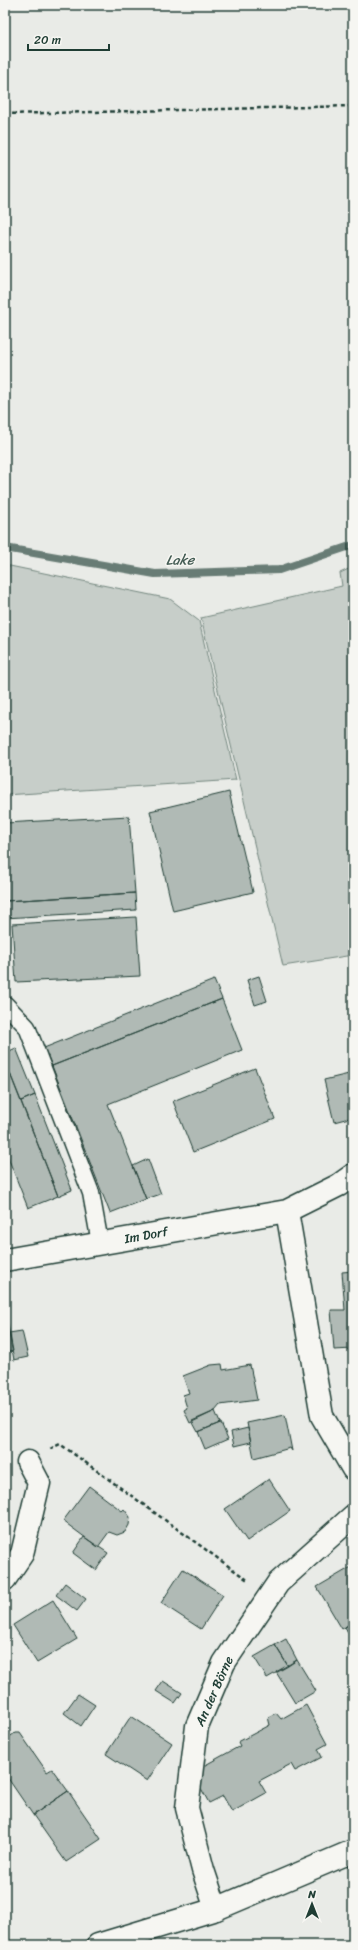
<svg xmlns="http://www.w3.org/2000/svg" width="358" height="1950" font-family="Sriracha,sans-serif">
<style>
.green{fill:#c7cec9;stroke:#73867e}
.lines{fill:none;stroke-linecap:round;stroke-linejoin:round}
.stream{stroke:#687c75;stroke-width:8}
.building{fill:#b0bab5;stroke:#1f3d34}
.lane-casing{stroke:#1f3d34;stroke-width:19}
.street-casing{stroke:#1f3d34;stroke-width:25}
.secondary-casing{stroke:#1f3d34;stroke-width:25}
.path{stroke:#1f3d34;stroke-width:2.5;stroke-dasharray:4 3;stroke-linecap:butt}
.lane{stroke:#f6f6f2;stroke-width:16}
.street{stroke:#f6f6f2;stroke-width:22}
.secondary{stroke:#f6f6f2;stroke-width:22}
.labels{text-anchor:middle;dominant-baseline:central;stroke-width:3;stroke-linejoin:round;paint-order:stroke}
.street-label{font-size:13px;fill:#1f3d34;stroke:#f6f6f2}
.water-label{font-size:14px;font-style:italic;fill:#445c54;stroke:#f6f6f2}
</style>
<rect width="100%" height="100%" fill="#e9ebe7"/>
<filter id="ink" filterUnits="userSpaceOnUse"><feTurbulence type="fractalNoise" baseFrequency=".025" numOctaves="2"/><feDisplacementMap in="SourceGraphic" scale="8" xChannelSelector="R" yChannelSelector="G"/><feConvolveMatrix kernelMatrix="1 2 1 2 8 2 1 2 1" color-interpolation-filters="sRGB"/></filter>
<g filter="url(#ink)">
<!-- green -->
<path class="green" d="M5,565L170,599L199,621L236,780L5,795Z
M353,567V955L283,966L201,618L342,586L340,573Z"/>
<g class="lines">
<!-- stream -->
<path class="stream" d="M5,548L155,574L279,570L353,545"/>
</g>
<!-- building -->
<path class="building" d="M229,792L253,892L173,911L150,811Z
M129,816L135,893L5,901V823Z
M135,893L136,910L5,918V901Z
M136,917L140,976L16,982L12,924Z
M259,976L267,1001L255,1005L247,980Z
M214,980L222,999L52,1066L44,1048Z
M222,999L242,1050L108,1104L146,1199L110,1213L52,1066Z
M16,1048L35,1095L21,1101L5,1061V1053Z
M5,1061L58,1196L28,1208L5,1150Z
M255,1068L275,1119L193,1152L173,1101Z
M353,1073V1117L334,1122L324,1080Z
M35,1095L72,1190L58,1196L21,1101Z
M148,1159L161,1194L146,1199L133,1166Z
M353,1271V1349L334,1350L331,1310H345L342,1272Z
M5,1310L13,1351L5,1353Z
M22,1331L28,1357L14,1360L9,1333Z
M222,1364L223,1370L250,1365L257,1400L220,1405L215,1411L190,1423L184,1410L187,1408L183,1395L189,1393L183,1376L211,1365Z
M215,1411L220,1423L198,1432L192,1421Z
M285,1415L292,1451L290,1448L254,1458L247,1423Z
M220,1423H221L228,1439L205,1449L198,1432Z
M248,1428L251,1442L234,1446L231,1432Z
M269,1479L290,1511L247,1541L225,1509Z
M89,1486L122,1511L124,1509L130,1517L129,1525L125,1532L117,1535L109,1532L98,1547L63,1521Z
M84,1537L108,1553L96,1570L73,1553Z
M353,1566V1622L342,1629L317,1587Z
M183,1569L223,1595L201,1629L161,1603Z
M65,1583L86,1599L77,1611L56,1595Z
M53,1600L77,1639L37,1663L13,1625Z
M353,1622V1641L345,1627Z
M286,1639L297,1660L288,1666L275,1645Z
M275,1645L288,1666L267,1678L254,1657Z
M297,1660L316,1691L295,1703L276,1672Z
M163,1681L182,1693L175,1703L156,1691Z
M78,1694L95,1705L81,1726L64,1713Z
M306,1705L327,1744L318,1749L322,1757L295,1771L291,1764L259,1781L266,1793L232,1812L223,1796L209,1803L196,1779L198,1769L240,1746L238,1742L270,1725L268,1717L276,1713L281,1719Z
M131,1716L172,1743L147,1781L106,1754Z
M15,1733H20L47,1772L52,1769L68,1791L33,1815L5,1774V1740Z
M68,1791L101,1839L66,1862L33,1815Z"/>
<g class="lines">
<defs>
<path id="lane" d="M5,1004L27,1027L91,1193L100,1243"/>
<path id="street" d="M287,1211L322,1416L353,1469
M5,1260L287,1211L339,1185L353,1175
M5,1579L22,1554L39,1483L28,1462
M216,1909L203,1870L187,1808L197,1726L224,1663L278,1583L353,1516"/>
<path id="secondary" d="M98,1945L216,1909L353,1851"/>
</defs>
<!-- lane casing -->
<use href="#lane" class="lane-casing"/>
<!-- street casing -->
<use href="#street" class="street-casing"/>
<!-- secondary casing -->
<use href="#secondary" class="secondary-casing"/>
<!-- path -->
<path class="path" d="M5,114L353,106
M50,1449L60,1444L249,1581"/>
<!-- lane -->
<use href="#lane" class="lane"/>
<!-- street -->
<use href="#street" class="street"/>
<!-- secondary -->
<use href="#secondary" class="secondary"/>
</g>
</g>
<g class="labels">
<!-- street labels -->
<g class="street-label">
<text transform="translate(146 1235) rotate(-10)">Im Dorf</text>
<text transform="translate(214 1691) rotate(-66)">An der Börne</text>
</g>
<!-- water labels -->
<g class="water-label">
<text transform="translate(180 560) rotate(-1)">Lake</text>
</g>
</g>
<!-- margin -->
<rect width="358" height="1950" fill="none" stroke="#f6f6f2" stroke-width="20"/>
<rect x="10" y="10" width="338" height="1930" fill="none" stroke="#1f3d34" stroke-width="1.5" filter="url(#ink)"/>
<!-- north arrow -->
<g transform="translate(312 1904)" stroke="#f6f6f2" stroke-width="3" paint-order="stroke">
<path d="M0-3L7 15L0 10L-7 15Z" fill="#1f3d34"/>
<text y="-6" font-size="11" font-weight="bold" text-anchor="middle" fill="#1f3d34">N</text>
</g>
<!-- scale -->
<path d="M28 44v6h81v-6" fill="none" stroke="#1f3d34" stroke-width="2"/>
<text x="34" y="44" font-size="12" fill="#1f3d34" stroke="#f6f6f2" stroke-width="3" paint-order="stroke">20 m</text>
</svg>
